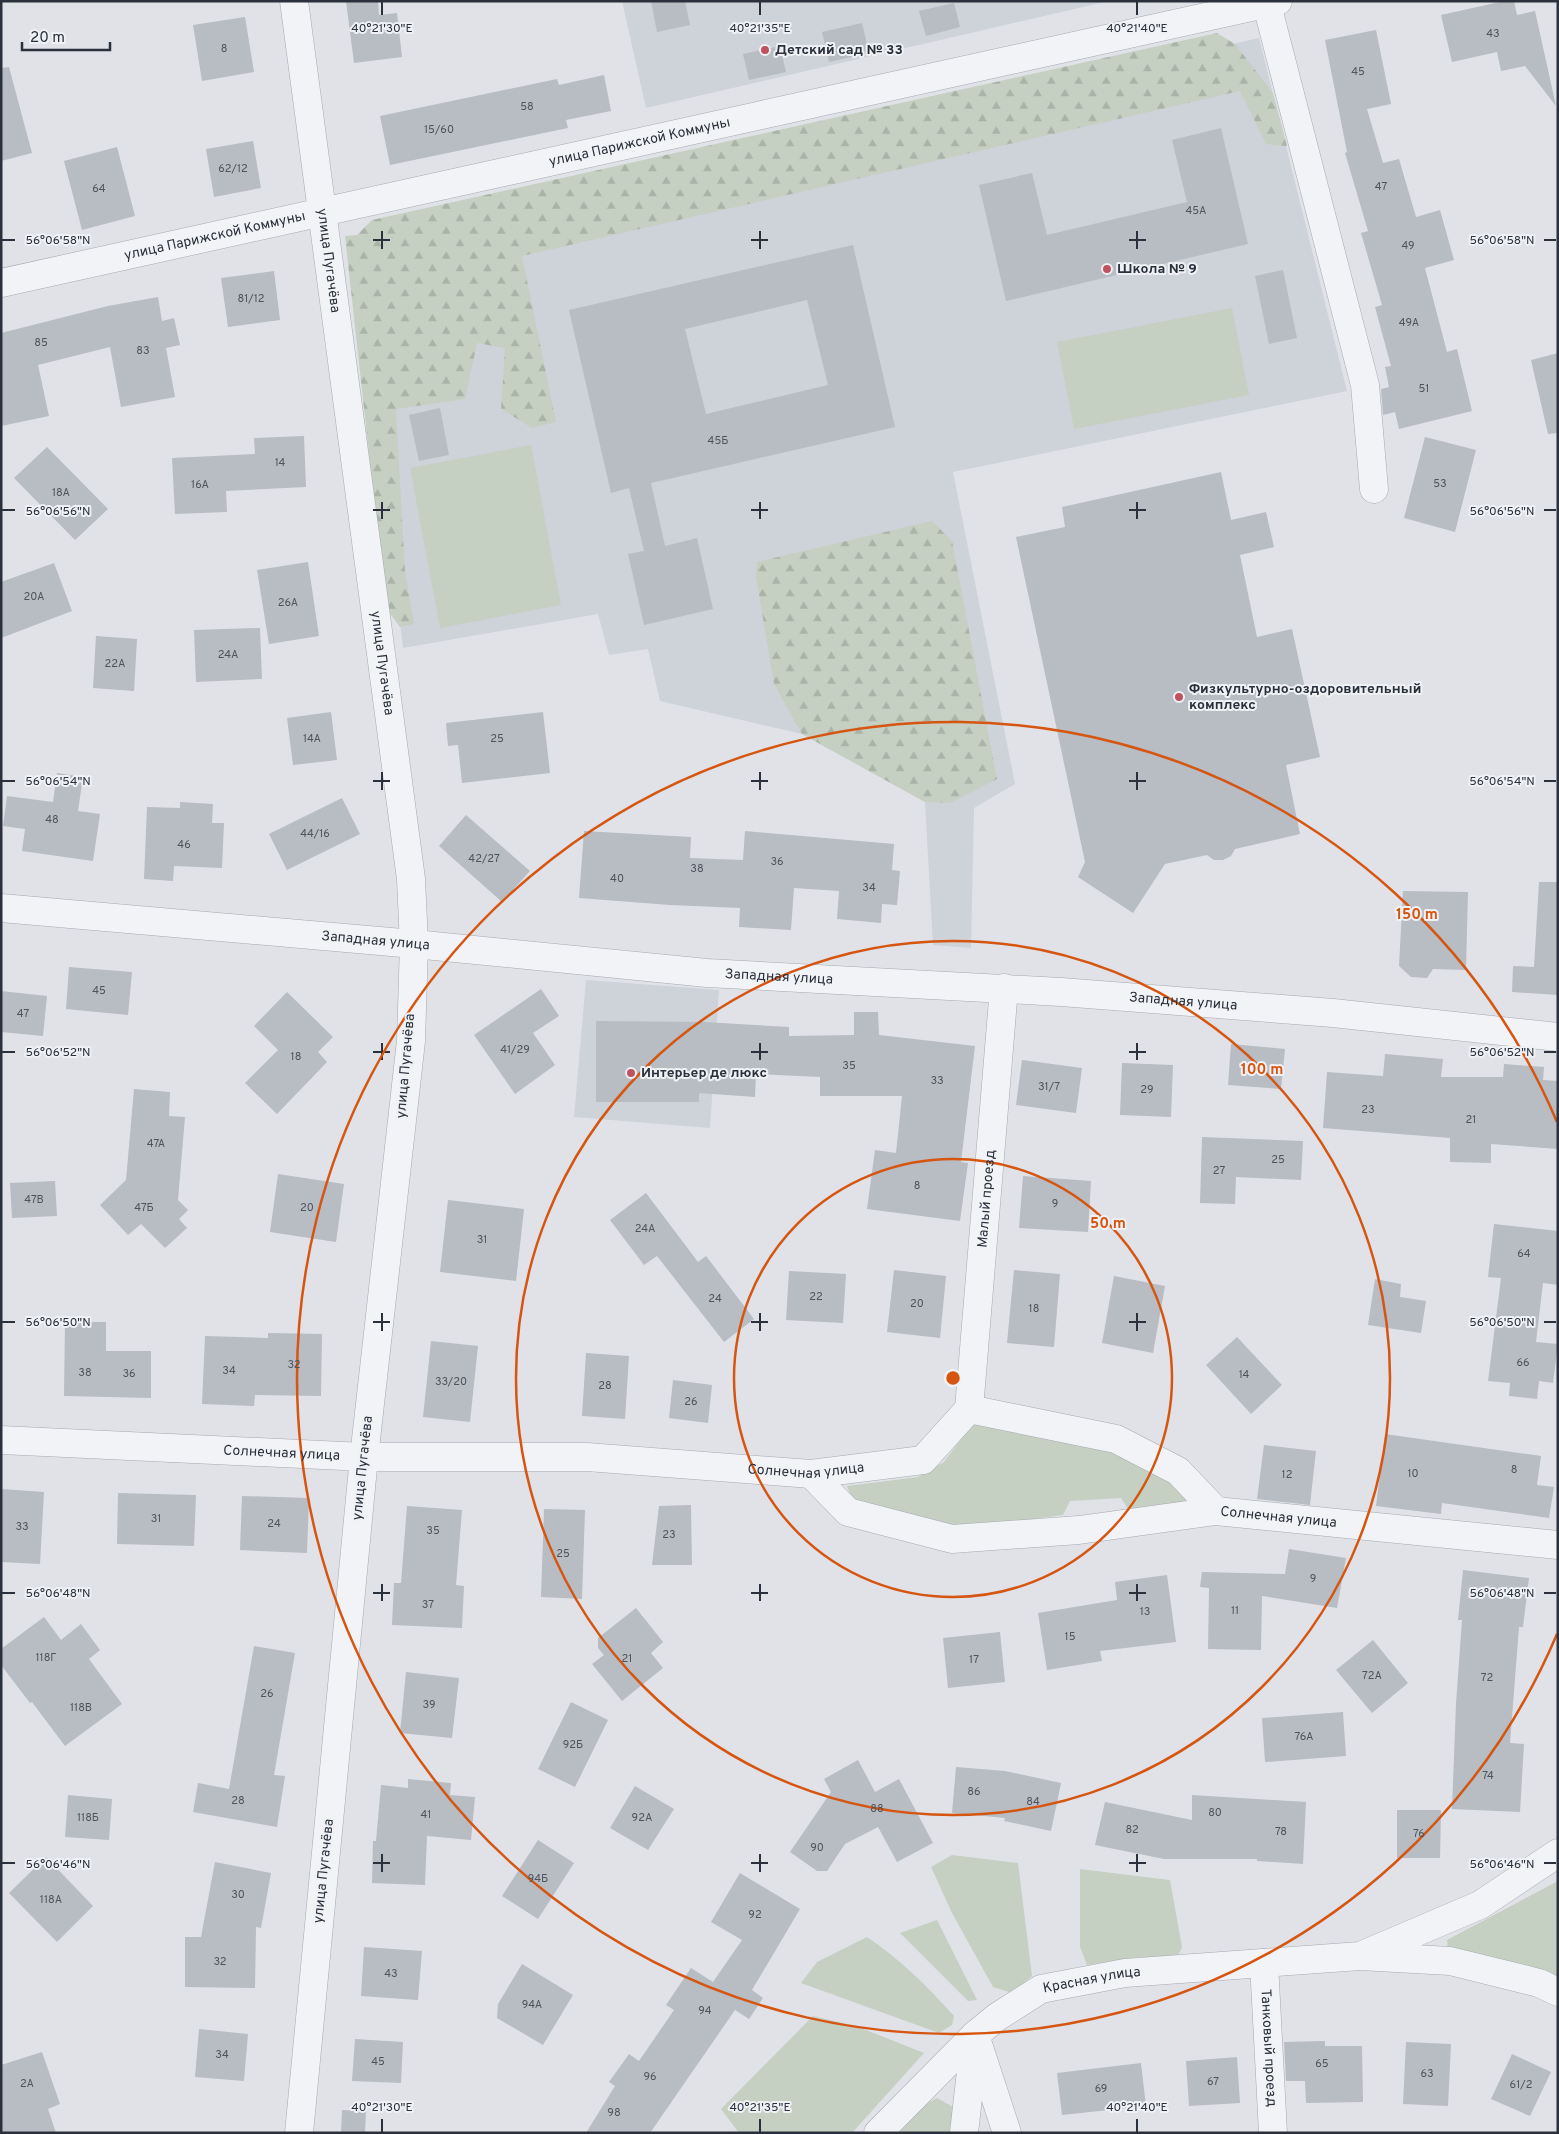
<svg xmlns="http://www.w3.org/2000/svg" width="1559" height="2134" font-family="Overpass,sans-serif">
<style>
.built{fill:#ced2d9}
.grass{fill:#c5d0c2}
.forest{fill:url(#forest-firs)}
.building{fill:#b8bcc3;fill-rule:evenodd}
.lines{fill:none;stroke-linecap:round;stroke-linejoin:round}
.minor-casing{stroke:#a6a9b1;stroke-width:29}
.minor{stroke:#f2f3f6;stroke-width:28}
.ticks{fill:none;stroke:#2a313d;stroke-width:2}
.ring{fill:none;stroke:#d55511;stroke-width:2.5}
.poi-dot{fill:#bf5260;stroke:#eff1f5;stroke-width:2}
.labels{text-anchor:middle;dominant-baseline:central;stroke-width:4;stroke-linejoin:round;paint-order:stroke}
.number-label{font-size:11px;fill:#4e545e}
.poi-label{font-size:14px;font-weight:bold;fill:#2a313d;stroke:#eff1f5;text-anchor:start}
.street-label{font-size:14px;fill:#2a313d;stroke:#eff1f5}
.ticks-label{font-size:12px;text-anchor:middle;fill:#2a313d;stroke:#eff1f5;stroke-width:4;stroke-linejoin:round;paint-order:stroke}
.centre{fill:#d55511;stroke:#eff1f5;stroke-width:2.5}
.ring-label{font-size:15px;text-anchor:middle;font-weight:bold;fill:#d55511;stroke:#eff1f5;stroke-width:4;stroke-linejoin:round;paint-order:stroke}
</style>
<defs>
<pattern id="forest-firs" width="22" height="20" patternUnits="userSpaceOnUse" patternTransform="scale(1.25)"><rect width="22" height="20" fill="#c5d0c2"/><path d="M5 1l3.5 6h-7zM16 11l3.5 6h-7z" fill="#a9b3a8"/></pattern>
</defs>
<rect width="100%" height="100%" fill="#e0e2e7"/>
<!-- built -->
<path class="built" d="M622,1H1109L646,108Z
M1259,38L1347,391L953,472L1015,784L974,808L971,948L933,945L925,802L802,734L660,701L648,649L609,655L598,614L403,648L357,235L854,130Z
M586,980L719,990L710,1128L574,1117Z"/>
<!-- grass -->
<path class="grass" d="M1232,308L1249,395L1074,429L1057,342Z
M531,445L561,605L440,628L410,468Z
M973,1423L1107,1449L1153,1467L1183,1491L1189,1505L1128,1509L1121,1498L1070,1501L1063,1515L957,1529L855,1506L847,1486L918,1477L944,1462Z
M952,1855L1018,1863L1032,1976L1012,1993L993,1987L952,1913L931,1867Z
M1080,1869L1170,1880L1182,1947L1177,1957H1138L1087,1965L1080,1947Z
M1558,1881V1978L1448,1950L1447,1940Z
M937,1920L977,2000L968,2001L900,1933Z
M867,1937C900,1959 927,1986 954,2016L952,2025L939,2033L801,1983L817,1962Z
M813,2016L856,2026L924,2053L852,2133H739L721,2109Z
M937,2098L953,2107L952,2133H894L916,2109Z"/>
<!-- forest -->
<path class="forest" d="M1217,33L1235,44L1273,93L1287,146L1266,144L1240,91L522,256L556,422L532,428L501,409L505,348L477,343L465,399L396,409L405,572L414,624L400,627L386,608L345,236L357,235L372,220Z
M932,521L952,541L997,779L950,803L925,802L802,734L774,684L756,576L757,562Z"/>
<!-- building -->
<path class="building" d="M346,1H378L379,15L397,13L402,57L354,63Z
M651,1H685L690,25L657,32Z
M1504,1H1514L1517,15L1535,11L1556,106L1525,66L1501,71L1497,52L1452,62L1441,15Z
M954,3L960,27L926,36L919,11Z
M245,17L254,72L202,81L193,25Z
M862,23L869,53L829,62L822,32Z
M1376,30L1391,104L1367,109L1383,163L1399,159L1416,217L1440,210L1454,260L1425,268L1447,352L1457,349L1472,411L1399,429L1395,412L1383,415L1381,389L1389,387L1385,367L1391,366L1375,307L1382,305L1361,233L1368,231L1345,153L1347,152L1325,40Z
M780,46L786,72L749,80L743,54Z
M9,67L32,153L1,161V68Z
M604,75L611,111L566,120L568,128L390,165L380,116L557,79L559,85Z
M1221,128L1248,244L1006,301L979,185L1032,173L1047,235L1187,202L1172,140Z
M253,141L261,188L214,197L206,149Z
M117,147L135,216L82,230L64,161Z
M853,245L895,427L651,483L665,546L697,538L713,609L644,625L628,554L644,551L629,488L611,493L569,310ZM807,300L828,385L706,414L685,329Z
M1283,270L1297,338L1269,344L1255,276Z
M274,271L280,320L228,327L221,278Z
M158,297L162,321L174,318L180,345L166,348L175,397L121,407L110,347L38,365L49,416L1,426V333L108,306Z
M1558,353V433L1548,434L1531,360Z
M440,408L449,455L419,461L409,415Z
M304,436L306,487L226,491L227,512L175,514L172,458L255,454L254,438Z
M1425,437L1476,450L1455,532L1404,518Z
M47,447L108,509L75,540L14,478Z
M1221,472L1231,520L1266,512L1274,547L1240,555L1257,637L1292,629L1320,757L1286,765L1300,834L1235,849L1231,856L1223,860H1214L1207,855L1165,864L1133,913L1078,877L1085,862L1016,537L1065,527L1062,507Z
M308,562L319,636L269,644L257,570Z
M54,563L72,611L1,638V582Z
M260,628L262,679L196,682L194,630Z
M96,636L137,639L134,691L93,688Z
M331,712L337,760L293,765L287,718Z
M543,712L550,773L462,783L458,745L448,746L446,723Z
M57,773L83,777L78,811L100,814L93,861L22,851L25,829L3,826L7,796L53,802Z
M342,798L360,834L287,870L269,834Z
M180,802L213,804L212,823H224L222,868L174,866L173,881L144,879L147,807L180,808Z
M466,815L530,871L502,902L439,846Z
M584,831L691,837L690,858L743,860L745,831L894,844L892,870L900,871L897,905L882,904L881,923L837,919L839,891L794,888L791,930L739,927L740,908L670,905L579,898Z
M1539,882H1558V995L1512,992L1513,966L1534,967Z
M1403,891L1468,892L1466,970L1433,969L1427,978L1411,977L1399,966Z
M69,967L132,972L128,1015L66,1009Z
M541,989L559,1016L533,1033L555,1065L515,1094L474,1035Z
M1,991L47,996L43,1036L1,1032Z
M287,992L333,1037L318,1052L327,1062L277,1114L245,1083L278,1050L254,1026Z
M854,1012H878L879,1035L975,1046L961,1162L968,1163L960,1221L867,1209L875,1150L896,1153L902,1096H820V1077L756,1074L755,1097L699,1093V1102H596V1021L704,1022L789,1027V1036L854,1035Z
M1231,1044L1285,1049L1281,1089L1228,1085Z
M1385,1054L1443,1059L1441,1077H1503L1504,1064L1544,1067L1543,1080L1558,1081V1149L1491,1144V1163L1450,1162V1138L1323,1128L1327,1072L1383,1076Z
M1022,1060L1082,1068L1076,1113L1016,1105Z
M1122,1063L1173,1065L1171,1117L1120,1115Z
M134,1089L170,1092L169,1116L185,1117L178,1200L188,1210L179,1219L187,1228L165,1248L141,1224L128,1235L100,1205L126,1180Z
M1202,1137L1303,1141L1301,1180L1236,1177L1235,1204L1200,1203Z
M278,1174L344,1184L336,1242L270,1232Z
M1023,1176L1091,1181L1088,1232L1019,1228Z
M55,1181L57,1216L12,1218L10,1183Z
M646,1193L698,1262L706,1256L754,1319L724,1342L657,1256L644,1265L610,1220Z
M448,1200L524,1209L516,1281L440,1272Z
M1494,1224L1558,1231V1285L1543,1283L1536,1342L1558,1344L1553,1383L1539,1381L1537,1399L1509,1396L1510,1383L1488,1381L1501,1278L1488,1277Z
M894,1270L946,1276L940,1338L887,1332Z
M1014,1270L1060,1274L1054,1347L1007,1343Z
M789,1271L846,1274L843,1323L786,1320Z
M1114,1276L1165,1286L1153,1353L1102,1343Z
M1375,1279L1401,1284L1400,1297L1426,1301L1421,1333L1368,1325Z
M65,1322H106V1351H151V1398L64,1396Z
M268,1333L322,1334L321,1396L255,1395L254,1406L202,1404L205,1336L268,1338Z
M1237,1337L1282,1385L1251,1414L1206,1365Z
M431,1341L478,1346L470,1422L423,1417Z
M586,1353L629,1356L625,1419L582,1416Z
M673,1380L712,1385L708,1423L669,1418Z
M1385,1434L1541,1456L1537,1485L1554,1487L1549,1518L1442,1503L1441,1514L1376,1506Z
M1264,1445L1316,1451L1310,1505L1257,1499Z
M1,1489L44,1492L40,1564L1,1562Z
M118,1493L196,1495L194,1546L117,1544Z
M242,1496L309,1498L307,1553L240,1550Z
M691,1505L692,1565H652L659,1506Z
M407,1506L462,1510L456,1585L464,1586L462,1628L392,1625L394,1583H401Z
M544,1509L585,1510L582,1599L541,1597Z
M1289,1549L1346,1558L1337,1608L1262,1596L1261,1650L1208,1649L1209,1588L1200,1587L1202,1572L1285,1574Z
M1463,1570L1529,1578L1523,1627H1519L1510,1743L1524,1744L1520,1812L1452,1809L1456,1704L1462,1620H1458Z
M1167,1575L1176,1642L1100,1651L1102,1661L1047,1670L1038,1613L1117,1600L1115,1582Z
M636,1608L663,1642L651,1653L663,1668L622,1701L592,1664L604,1655L598,1648V1638Z
M44,1617L61,1640L81,1624L100,1650L89,1659L122,1704L65,1746L32,1702L30,1703L1,1665V1649Z
M1000,1632L1005,1682L948,1688L943,1638Z
M1373,1640L1408,1683L1372,1713L1336,1670Z
M254,1646L295,1653L274,1775L285,1776L277,1827L193,1812L198,1783L229,1789Z
M406,1672L459,1678L452,1738L400,1733Z
M571,1702L608,1720L575,1787L538,1769Z
M1343,1712L1346,1756L1265,1762L1262,1718Z
M858,1760L875,1792L899,1779L933,1843L897,1862L878,1827L845,1844L827,1871H817L790,1852L831,1792L824,1779Z
M956,1767L1005,1771L1061,1783L1051,1831L1004,1821L1005,1818L952,1813Z
M408,1779L451,1783L450,1795L475,1797L471,1840L427,1836L425,1885L372,1883L373,1841H376L381,1785L408,1788Z
M635,1786L674,1809L648,1850L610,1828Z
M68,1795L112,1799L109,1840L65,1837Z
M1192,1795L1306,1802L1303,1864L1257,1861V1859H1164L1095,1845L1105,1802L1192,1820Z
M1397,1810H1441L1440,1858H1397Z
M538,1840L574,1863L538,1919L502,1896Z
M46,1857L93,1906L57,1942L9,1893Z
M215,1862L271,1873L261,1928L256,1927L255,1988L185,1987V1937H201Z
M740,1873L800,1909L752,1990L763,1998L749,2019L735,2010L650,2133H586L615,2086L609,2082L629,2054L639,2061L674,2010L666,2005L691,1968L713,1982L742,1940L711,1922Z
M364,1947L422,1951L418,2000L361,1996Z
M522,1964L573,1995L543,2045L497,2018L498,2004Z
M199,2029L248,2034L244,2081L195,2077Z
M355,2039L403,2042L401,2083L352,2081Z
M1325,2041V2046H1362L1363,2102L1306,2103L1305,2081H1286L1284,2042Z
M1406,2042L1451,2044L1448,2106L1403,2104Z
M42,2052L60,2104L48,2109L56,2133H1V2065Z
M1512,2054L1551,2072L1530,2116L1491,2099Z
M1237,2057L1240,2103L1189,2106L1186,2061Z
M1141,2063L1146,2106L1062,2115L1057,2073Z
M342,2110L366,2111L365,2133H341Z"/>
<g class="lines">
<defs>
<g id="minor">
<path id="s1" d="M294,1L411,879L414,944L411,1041L364,1457L299,2133"/>
<path d="M1266,1L1365,385L1374,489"/>
<path id="s2" d="M1,283L1278,1"/>
<path id="s3" d="M1,908L414,944L707,973L1061,992L1333,1013L1558,1037"/>
<path id="s4" d="M969,1409L1004,988"/>
<path d="M969,1409L1116,1439L1178,1471L1216,1511"/>
<path id="s5" d="M1,1440L364,1457H587L811,1474L923,1460L969,1409"/>
<path id="s6" d="M811,1474L848,1512L952,1539L1079,1530L1216,1511L1558,1545"/>
<path d="M1365,1954L1480,1905L1558,1853"/>
<path id="s7" d="M1264,1963L1273,2133"/>
<path d="M975,2035L1007,2133"/>
<path id="s8" d="M878,2133L975,2035L997,2017L1041,1989L1125,1973L1360,1956L1450,1961L1539,1983L1558,1992"/>
<path d="M964,2133L974,2045"/>
</g>
</defs>
<!-- minor casing -->
<use href="#minor" class="minor-casing"/>
<!-- minor -->
<use href="#minor" class="minor"/>
</g>
<!-- ticks -->
<path class="ticks" d="M382,2V15M760,2V15M1137,2V15M382,231V249M760,231V249M1137,231V249M2,240H15M373,240H390M751,240H768M1129,240H1146M1544,240H1556M382,502V519M760,502V519M1137,502V519M2,510H15M373,510H390M751,510H768M1129,510H1146M1544,510H1556M382,772V790M760,772V790M1137,772V790M2,781H15M373,781H390M751,781H768M1129,781H1146M1544,781H1556M382,1043V1060M760,1043V1060M1137,1043V1060M2,1052H15M373,1052H390M751,1052H768M1129,1052H1146M1544,1052H1556M382,1313V1331M760,1313V1331M1137,1313V1331M2,1322H15M373,1322H390M751,1322H768M1129,1322H1146M1544,1322H1556M382,1584V1601M760,1584V1601M1137,1584V1601M2,1593H15M373,1593H390M751,1593H768M1129,1593H1146M1544,1593H1556M382,1854V1872M760,1854V1872M1137,1854V1872M2,1863H15M373,1863H390M751,1863H768M1129,1863H1146M1544,1863H1556M382,2119V2132M760,2119V2132M1137,2119V2132"/>
<!-- distance rings -->
<g class="ring">
<circle cx="953" cy="1378" r="219"/>
<circle cx="953" cy="1378" r="437"/>
<path d="M1557 1634A656 656 0 1 1 1557 1122"/>
</g>
<!-- markers -->
<g class="poi-dot">
<circle cx="765" cy="50" r="5"/>
<circle cx="1107" cy="269" r="5"/>
<circle cx="1179" cy="697" r="5"/>
<circle cx="631" cy="1073" r="5"/>
</g>
<g class="labels">
<!-- number labels -->
<g class="number-label">
<text x="1493" y="34">43</text>
<text x="224" y="49">8</text>
<text x="1358" y="72">45</text>
<text x="527" y="107">58</text>
<text x="439" y="130">15/60</text>
<text x="233" y="169">62/12</text>
<text x="1381" y="187">47</text>
<text x="99" y="189">64</text>
<text x="1196" y="211">45А</text>
<text x="1408" y="246">49</text>
<text x="251" y="299">81/12</text>
<text x="1409" y="323">49А</text>
<text x="41" y="343">85</text>
<text x="143" y="351">83</text>
<text x="1424" y="389">51</text>
<text x="718" y="441">45Б</text>
<text x="280" y="463">14</text>
<text x="1440" y="484">53</text>
<text x="200" y="485">16А</text>
<text x="61" y="493">18А</text>
<text x="34" y="597">20А</text>
<text x="288" y="603">26А</text>
<text x="228" y="655">24А</text>
<text x="115" y="664">22А</text>
<text x="312" y="739">14А</text>
<text x="497" y="739">25</text>
<text x="52" y="820">48</text>
<text x="315" y="834">44/16</text>
<text x="184" y="845">46</text>
<text x="484" y="859">42/27</text>
<text x="777" y="862">36</text>
<text x="697" y="869">38</text>
<text x="617" y="879">40</text>
<text x="869" y="888">34</text>
<text x="99" y="991">45</text>
<text x="23" y="1014">47</text>
<text x="515" y="1050">41/29</text>
<text x="296" y="1057">18</text>
<text x="849" y="1066">35</text>
<text x="937" y="1081">33</text>
<text x="1049" y="1087">31/7</text>
<text x="1147" y="1090">29</text>
<text x="1368" y="1110">23</text>
<text x="1471" y="1120">21</text>
<text x="156" y="1144">47А</text>
<text x="1278" y="1160">25</text>
<text x="1219" y="1171">27</text>
<text x="917" y="1186">8</text>
<text x="34" y="1200">47В</text>
<text x="1055" y="1204">9</text>
<text x="144" y="1208">47Б</text>
<text x="307" y="1208">20</text>
<text x="645" y="1229">24А</text>
<text x="482" y="1240">31</text>
<text x="1524" y="1254">64</text>
<text x="816" y="1297">22</text>
<text x="715" y="1299">24</text>
<text x="917" y="1304">20</text>
<text x="1034" y="1309">18</text>
<text x="1523" y="1363">66</text>
<text x="294" y="1365">32</text>
<text x="229" y="1371">34</text>
<text x="85" y="1373">38</text>
<text x="129" y="1374">36</text>
<text x="1244" y="1375">14</text>
<text x="451" y="1382">33/20</text>
<text x="605" y="1386">28</text>
<text x="691" y="1402">26</text>
<text x="1514" y="1470">8</text>
<text x="1413" y="1474">10</text>
<text x="1287" y="1475">12</text>
<text x="156" y="1519">31</text>
<text x="274" y="1524">24</text>
<text x="22" y="1527">33</text>
<text x="433" y="1531">35</text>
<text x="669" y="1535">23</text>
<text x="563" y="1554">25</text>
<text x="1313" y="1579">9</text>
<text x="428" y="1605">37</text>
<text x="1235" y="1611">11</text>
<text x="1145" y="1612">13</text>
<text x="1070" y="1637">15</text>
<text x="46" y="1658">118Г</text>
<text x="627" y="1659">21</text>
<text x="974" y="1660">17</text>
<text x="1372" y="1676">72А</text>
<text x="1487" y="1678">72</text>
<text x="267" y="1694">26</text>
<text x="429" y="1705">39</text>
<text x="81" y="1708">118В</text>
<text x="1304" y="1737">76А</text>
<text x="573" y="1745">92Б</text>
<text x="1488" y="1776">74</text>
<text x="974" y="1792">86</text>
<text x="238" y="1801">28</text>
<text x="1033" y="1802">84</text>
<text x="877" y="1809">88</text>
<text x="1215" y="1813">80</text>
<text x="426" y="1815">41</text>
<text x="88" y="1818">118Б</text>
<text x="642" y="1818">92А</text>
<text x="1132" y="1830">82</text>
<text x="1281" y="1832">78</text>
<text x="1419" y="1834">76</text>
<text x="817" y="1848">90</text>
<text x="538" y="1879">94Б</text>
<text x="238" y="1895">30</text>
<text x="51" y="1900">118А</text>
<text x="755" y="1915">92</text>
<text x="220" y="1962">32</text>
<text x="391" y="1974">43</text>
<text x="532" y="2005">94А</text>
<text x="705" y="2011">94</text>
<text x="222" y="2055">34</text>
<text x="378" y="2062">45</text>
<text x="1322" y="2064">65</text>
<text x="1427" y="2074">63</text>
<text x="650" y="2077">96</text>
<text x="1213" y="2082">67</text>
<text x="27" y="2084">2А</text>
<text x="1521" y="2085">61/2</text>
<text x="1101" y="2089">69</text>
<text x="614" y="2113">98</text>
</g>
<!-- poi labels -->
<g class="poi-label">
<text x="775" y="50">Детский сад № 33</text>
<text x="1117" y="269">Школа № 9</text>
<text x="1189" y="689">Физкультурно-оздоровительный<tspan x="1189" dy="16">комплекс</tspan></text>
<text x="641" y="1073">Интерьер де люкс</text>
</g>
<!-- street labels -->
<g class="street-label">
<text stroke="none"><textPath href="#s2" startOffset="654">улица Парижской Коммуны</textPath></text>
<text stroke="none"><textPath href="#s2" startOffset="219">улица Парижской Коммуны</textPath></text>
<text stroke="none"><textPath href="#s1" startOffset="262">улица Пугачёва</textPath></text>
<text stroke="none"><textPath href="#s1" startOffset="668">улица Пугачёва</textPath></text>
<text stroke="none"><textPath href="#s3" startOffset="376">Западная улица</textPath></text>
<text stroke="none"><textPath href="#s3" startOffset="781">Западная улица</textPath></text>
<text stroke="none"><textPath href="#s3" startOffset="1186">Западная улица</textPath></text>
<text transform="translate(406 1066) rotate(-85)">улица Пугачёва</text>
<text stroke="none"><textPath href="#s4" startOffset="211">Малый проезд</textPath></text>
<text stroke="none"><textPath href="#s5" startOffset="281">Солнечная улица</textPath></text>
<text transform="translate(363 1468) rotate(-84)">улица Пугачёва</text>
<text stroke="none"><textPath href="#s5" startOffset="806">Солнечная улица</textPath></text>
<text stroke="none"><textPath href="#s6" startOffset="489">Солнечная улица</textPath></text>
<text transform="translate(324 1871) rotate(-84)">улица Пугачёва</text>
<text stroke="none"><textPath href="#s8" startOffset="270">Красная улица</textPath></text>
<text stroke="none"><textPath href="#s7" startOffset="85">Танковый проезд</textPath></text>
</g>
</g>
<g class="ticks-label">
<text x="382" y="32">40°21'30"E</text>
<text x="760" y="32">40°21'35"E</text>
<text x="1137" y="32">40°21'40"E</text>
<text x="58" y="244">56°06'58"N</text>
<text x="1502" y="244">56°06'58"N</text>
<text x="58" y="515">56°06'56"N</text>
<text x="1502" y="515">56°06'56"N</text>
<text x="58" y="785">56°06'54"N</text>
<text x="1502" y="785">56°06'54"N</text>
<text x="58" y="1056">56°06'52"N</text>
<text x="1502" y="1056">56°06'52"N</text>
<text x="58" y="1326">56°06'50"N</text>
<text x="1502" y="1326">56°06'50"N</text>
<text x="58" y="1597">56°06'48"N</text>
<text x="1502" y="1597">56°06'48"N</text>
<text x="58" y="1868">56°06'46"N</text>
<text x="1502" y="1868">56°06'46"N</text>
<text x="382" y="2111">40°21'30"E</text>
<text x="760" y="2111">40°21'35"E</text>
<text x="1137" y="2111">40°21'40"E</text>
</g>
<circle cx="953" cy="1378" r="8" class="centre"/>
<g class="ring-label">
<text x="1417" y="919">150 m</text>
<text x="1262" y="1074">100 m</text>
<text x="1108" y="1228">50 m</text>
</g>
<!-- border -->
<rect width="1559" height="2134" fill="none" stroke="#2a313d" stroke-width="5"/>
<!-- scale -->
<path d="M22 42v8h88v-8" fill="none" stroke="#2a313d" stroke-width="2.5"/>
<text x="30" y="42" font-size="15" fill="#2a313d" stroke="#eff1f5" stroke-width="4" paint-order="stroke">20 m</text>
</svg>
